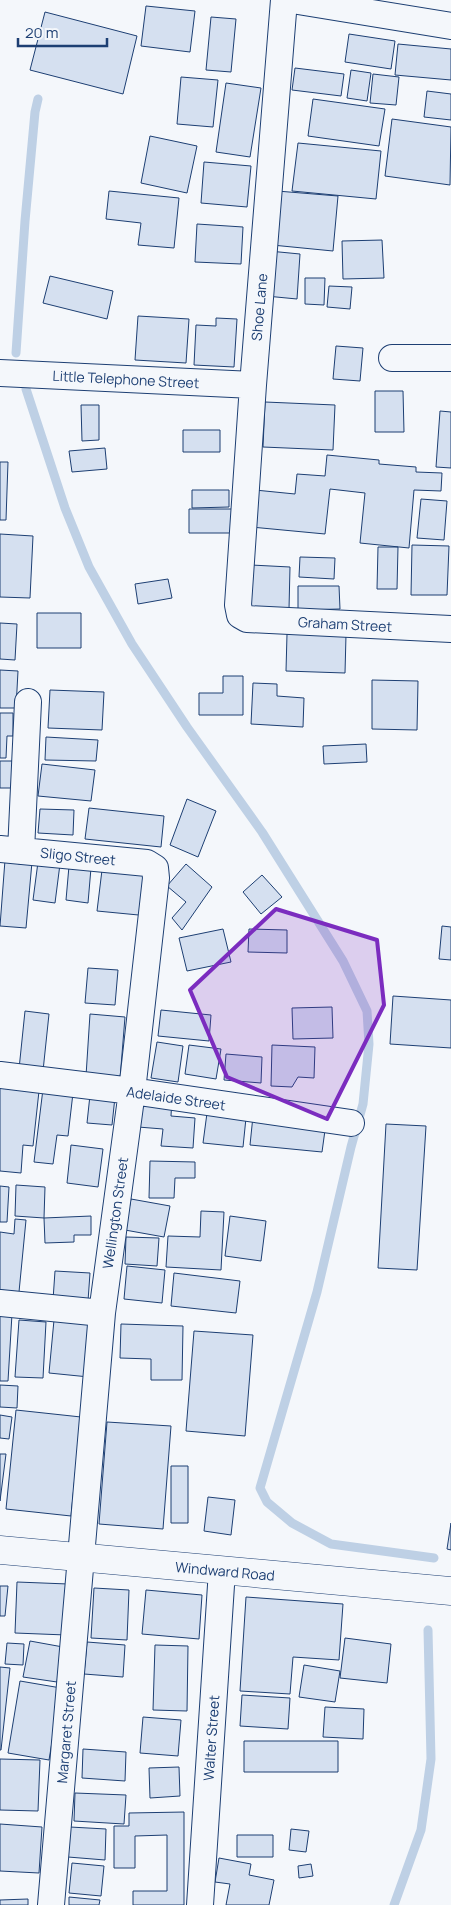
<svg xmlns="http://www.w3.org/2000/svg" width="451" height="1905" font-family="Manrope,sans-serif">
<style>
.lines{fill:none;stroke-linecap:round;stroke-linejoin:round}
.stream{stroke:#bed0e5;stroke-width:9}
.building{fill:#d5e0f0;stroke:#1d3f73}
.street-casing{stroke:#1d3f73;stroke-width:28}
.secondary-casing{stroke:#1d3f73;stroke-width:29}
.street{stroke:#f4f7fb;stroke-width:26}
.secondary{stroke:#f4f7fb;stroke-width:28}
.marked{fill:#7b2cbf;fill-opacity:0.2;stroke:#7b2cbf;stroke-width:4;stroke-linejoin:round}
.labels{text-anchor:middle;dominant-baseline:central;stroke-width:4;stroke-linejoin:round;paint-order:stroke}
.street-label{font-size:14px;fill:#1d3f73;stroke:#f4f7fb}
</style>
<rect width="100%" height="100%" fill="#f4f7fb"/>
<g class="lines">
<!-- stream -->
<path class="stream" d="M16,353L25,221L35,112L38,99
M26,389L65,508L89,567L132,644L187,727L262,832L343,961L367,1011L369,1044L363,1104L351,1147L317,1292L260,1488L267,1502L292,1523L331,1544L434,1558
M394,1905L421,1830L431,1759L428,1630"/>
</g>
<!-- building -->
<path class="building" d="M146,6L195,11L190,52L141,46Z
M45,12L137,36L123,94L30,70Z
M211,17L236,19L231,72L206,70Z
M349,34L395,41L391,69L345,62Z
M398,44L451,49V80L395,75Z
M295,68L344,74L341,96L292,90Z
M351,70L371,73L367,101L347,98Z
M373,74L399,77L396,105L370,103Z
M181,77L218,80L213,127L177,124Z
M226,83L261,88L250,157L216,152Z
M427,91L451,94V120L424,117Z
M313,99L385,109L379,146L308,136Z
M392,119L451,127L450,185L385,176Z
M150,136L197,146L187,193L141,183Z
M298,143L381,151L376,199L292,191Z
M204,162L251,166L247,207L201,203Z
M109,191L179,198L174,248L138,245L141,223L106,219Z
M277,191L338,196L333,251L272,245Z
M197,224L243,227L241,264L195,262Z
M382,240L384,278L343,279L342,241Z
M269,251L300,254L297,299L266,296Z
M50,276L113,291L107,319L43,303Z
M305,278H325L324,305L305,304Z
M329,286L352,287L350,309L327,307Z
M138,316L189,319L186,363L135,360Z
M216,318L237,319L234,367L194,365L196,325L216,326Z
M336,346L363,348L360,381L333,379Z
M375,391H403L404,432H375Z
M265,402L335,405L333,450L263,447Z
M81,405H99V440L82,441Z
M440,411L451,412V468L436,467Z
M183,430H220V452H183Z
M105,448L107,469L72,472L69,451Z
M327,455L379,460V464L416,467V472L442,473L441,491L414,490L409,548L360,543L365,493L330,489L325,534L251,527L255,490L295,494L297,474L325,476Z
M0,462H8L6,520H0Z
M192,490H229V507L192,508Z
M421,499L447,501L444,540L417,538Z
M189,509H234L233,533H189Z
M0,534L33,536L30,598L0,597Z
M412,545L449,546L447,595H411Z
M378,547H398L397,589H377Z
M300,557L335,558L334,579L299,577Z
M251,565L290,567L289,609L249,607Z
M168,579L172,598L138,604L135,584Z
M298,586H339L340,609L298,610Z
M37,613H81V648H37Z
M0,623L17,624L15,660L0,659Z
M287,634L346,635L345,673L286,671Z
M0,670L18,671L16,708H0Z
M223,676H243V715H199V693H223Z
M372,680L418,681L417,730L372,729Z
M253,683L277,684V696L304,698L303,727L251,724Z
M50,690L104,692L102,730L48,728Z
M0,713H13V736H7L6,758H0Z
M46,737L98,740L96,761L45,760Z
M366,744L367,762L324,764L323,746Z
M0,761H13L11,788H0Z
M42,764L95,770L91,801L38,796Z
M187,799L216,811L198,857L170,845Z
M89,808L164,816L161,847L85,839Z
M40,809L74,810L73,835L38,833Z
M5,860L32,862L26,928L0,926Z
M38,862L60,864L55,903L33,900Z
M186,864L212,887L182,930L172,918L186,902L167,886Z
M69,866L91,868L88,903L66,900Z
M102,870L153,875L149,916L97,911Z
M262,875L282,897L261,914L243,892Z
M442,926L451,927V960L439,959Z
M223,929L231,962L187,971L179,938Z
M249,929L287,930V953L248,952Z
M88,968L118,970L115,1005L85,1003Z
M393,996L451,1000V1048L390,1044Z
M332,1007L333,1038L293,1039L292,1008Z
M161,1010L211,1015L209,1041L158,1036Z
M25,1011L49,1014L43,1071L19,1069Z
M90,1014L125,1017L120,1079L86,1076Z
M157,1042L183,1046L178,1082L151,1078Z
M189,1045L221,1049L216,1079L185,1074Z
M272,1045L315,1047L314,1078L298,1077L292,1087L271,1086Z
M226,1054L262,1057L261,1083L224,1080Z
M0,1087L39,1091L33,1146L23,1145L21,1173L0,1171Z
M43,1089L73,1093L68,1136L57,1135L53,1164L34,1162Z
M90,1095L115,1097L112,1125L87,1123Z
M141,1096L172,1098L171,1116L195,1118L193,1148L161,1146L163,1129L138,1127Z
M207,1113L246,1118L243,1147L203,1143Z
M253,1116L326,1123L322,1152L250,1145Z
M386,1124L426,1126L417,1270L378,1268Z
M71,1145L103,1149L98,1187L67,1183Z
M150,1161L195,1162V1178H175L174,1198H149Z
M16,1185L45,1187L44,1218L15,1216Z
M0,1186L9,1187L7,1222H0Z
M131,1199L170,1206L164,1237L125,1230Z
M201,1211L224,1212L221,1270L166,1267L168,1236L200,1237Z
M91,1216V1235H74V1242L45,1243L44,1218Z
M230,1216L266,1221L261,1261L225,1256Z
M15,1219L26,1220L19,1292L0,1290V1232L14,1234Z
M126,1237L159,1238L157,1266L125,1264Z
M127,1266L165,1270L162,1303L124,1299Z
M55,1271L90,1273L88,1301L53,1300Z
M174,1273L240,1281L236,1313L171,1306Z
M0,1313L12,1314L8,1381H0Z
M19,1320L46,1322L43,1378L15,1377Z
M54,1320L94,1324L89,1377L49,1373Z
M121,1324L183,1326L182,1380H151V1359L120,1358Z
M194,1331L253,1335L245,1436L186,1431Z
M0,1385L18,1386L17,1408L0,1407Z
M16,1410L81,1417L71,1516L6,1509Z
M0,1415L12,1417L9,1439L0,1438Z
M107,1422L171,1426L163,1529L99,1524Z
M0,1454H6L0,1501Z
M171,1466H188V1523H171Z
M208,1497L235,1500L231,1535L204,1531Z
M451,1523V1550L447,1549Z
M17,1582L68,1584L66,1635L15,1633Z
M0,1586H8L5,1616H0Z
M94,1588L129,1590L127,1640L91,1638Z
M146,1590L202,1595L199,1639L142,1634Z
M246,1597L343,1604L339,1660L293,1657L290,1694L240,1691Z
M345,1638L391,1644L387,1683L340,1678Z
M30,1641L63,1647L57,1682L23,1677Z
M87,1642L125,1645L123,1677L84,1674Z
M7,1643L24,1644L23,1665L5,1664Z
M155,1645L188,1646L187,1711L153,1710Z
M304,1665L340,1671L335,1702L299,1697Z
M0,1667L10,1668L1,1750H0Z
M20,1681L61,1688L49,1760L8,1753Z
M242,1695L290,1698L288,1729L240,1726Z
M325,1707L364,1709L363,1739L323,1737Z
M143,1717L181,1720L178,1756L140,1753Z
M244,1741H338V1772H244Z
M83,1749L126,1752L125,1781L82,1778Z
M0,1759L40,1760L38,1811L0,1810Z
M179,1767L180,1796L150,1798L149,1768Z
M75,1793L126,1795L124,1824L74,1821Z
M184,1812V1905H133V1891H167V1835L135,1836V1868H114V1826H129V1813Z
M0,1824L42,1827L39,1873L0,1871Z
M70,1827L106,1829L105,1860L68,1857Z
M291,1829L309,1831L306,1852L289,1850Z
M237,1835H273V1857H237Z
M219,1858L251,1864L249,1875L274,1880L269,1905H226L230,1884L215,1882Z
M72,1863L104,1866L101,1896L69,1893Z
M311,1864L313,1876L299,1878L298,1866Z
M69,1897L100,1900L99,1905H69Z
M28,1899V1905H0V1900Z"/>
<g class="lines">
<defs>
<path id="street" d="M284,0L253,385L238,605L240,615L247,619L451,629
M292,0L451,26
M392,358H451
M0,373L253,385
M0,849L147,863L155,868L156,878L132,1091L102,1313L51,1905
M21,851L28,702
M0,1075L132,1091L351,1123
M0,1303L102,1313
M200,1905L222,1570"/>
<path id="secondary" d="M0,1550L451,1591"/>
</defs>
<!-- street casing -->
<use href="#street" class="street-casing"/>
<!-- secondary casing -->
<use href="#secondary" class="secondary-casing"/>
<!-- street -->
<use href="#street" class="street"/>
<!-- secondary -->
<use href="#secondary" class="secondary"/>
</g>
<!-- marked area -->
<path class="marked" d="M276,909L377,940L384,1005L327,1119L227,1077L190,990Z"/>
<g class="labels">
<!-- street labels -->
<g class="street-label">
<text transform="translate(259 307) rotate(-85)">Shoe Lane</text>
<text transform="translate(126 379) rotate(3)">Little Telephone Street</text>
<text transform="translate(345 624) rotate(3)">Graham Street</text>
<text transform="translate(78 856) rotate(6)">Sligo Street</text>
<text transform="translate(176 1098) rotate(8)">Adelaide Street</text>
<text transform="translate(115 1213) rotate(-82)">Wellington Street</text>
<text transform="translate(225 1571) rotate(5)">Windward Road</text>
<text transform="translate(66 1732) rotate(-85)">Margaret Street</text>
<text transform="translate(211 1738) rotate(-86)">Walter Street</text>
</g>
</g>
<!-- scale -->
<path d="M18 38v8h89v-8" fill="none" stroke="#1d3f73" stroke-width="2.5"/>
<text x="25" y="38" font-size="15" fill="#1d3f73" stroke="#f4f7fb" stroke-width="4" paint-order="stroke">20 m</text>
</svg>
